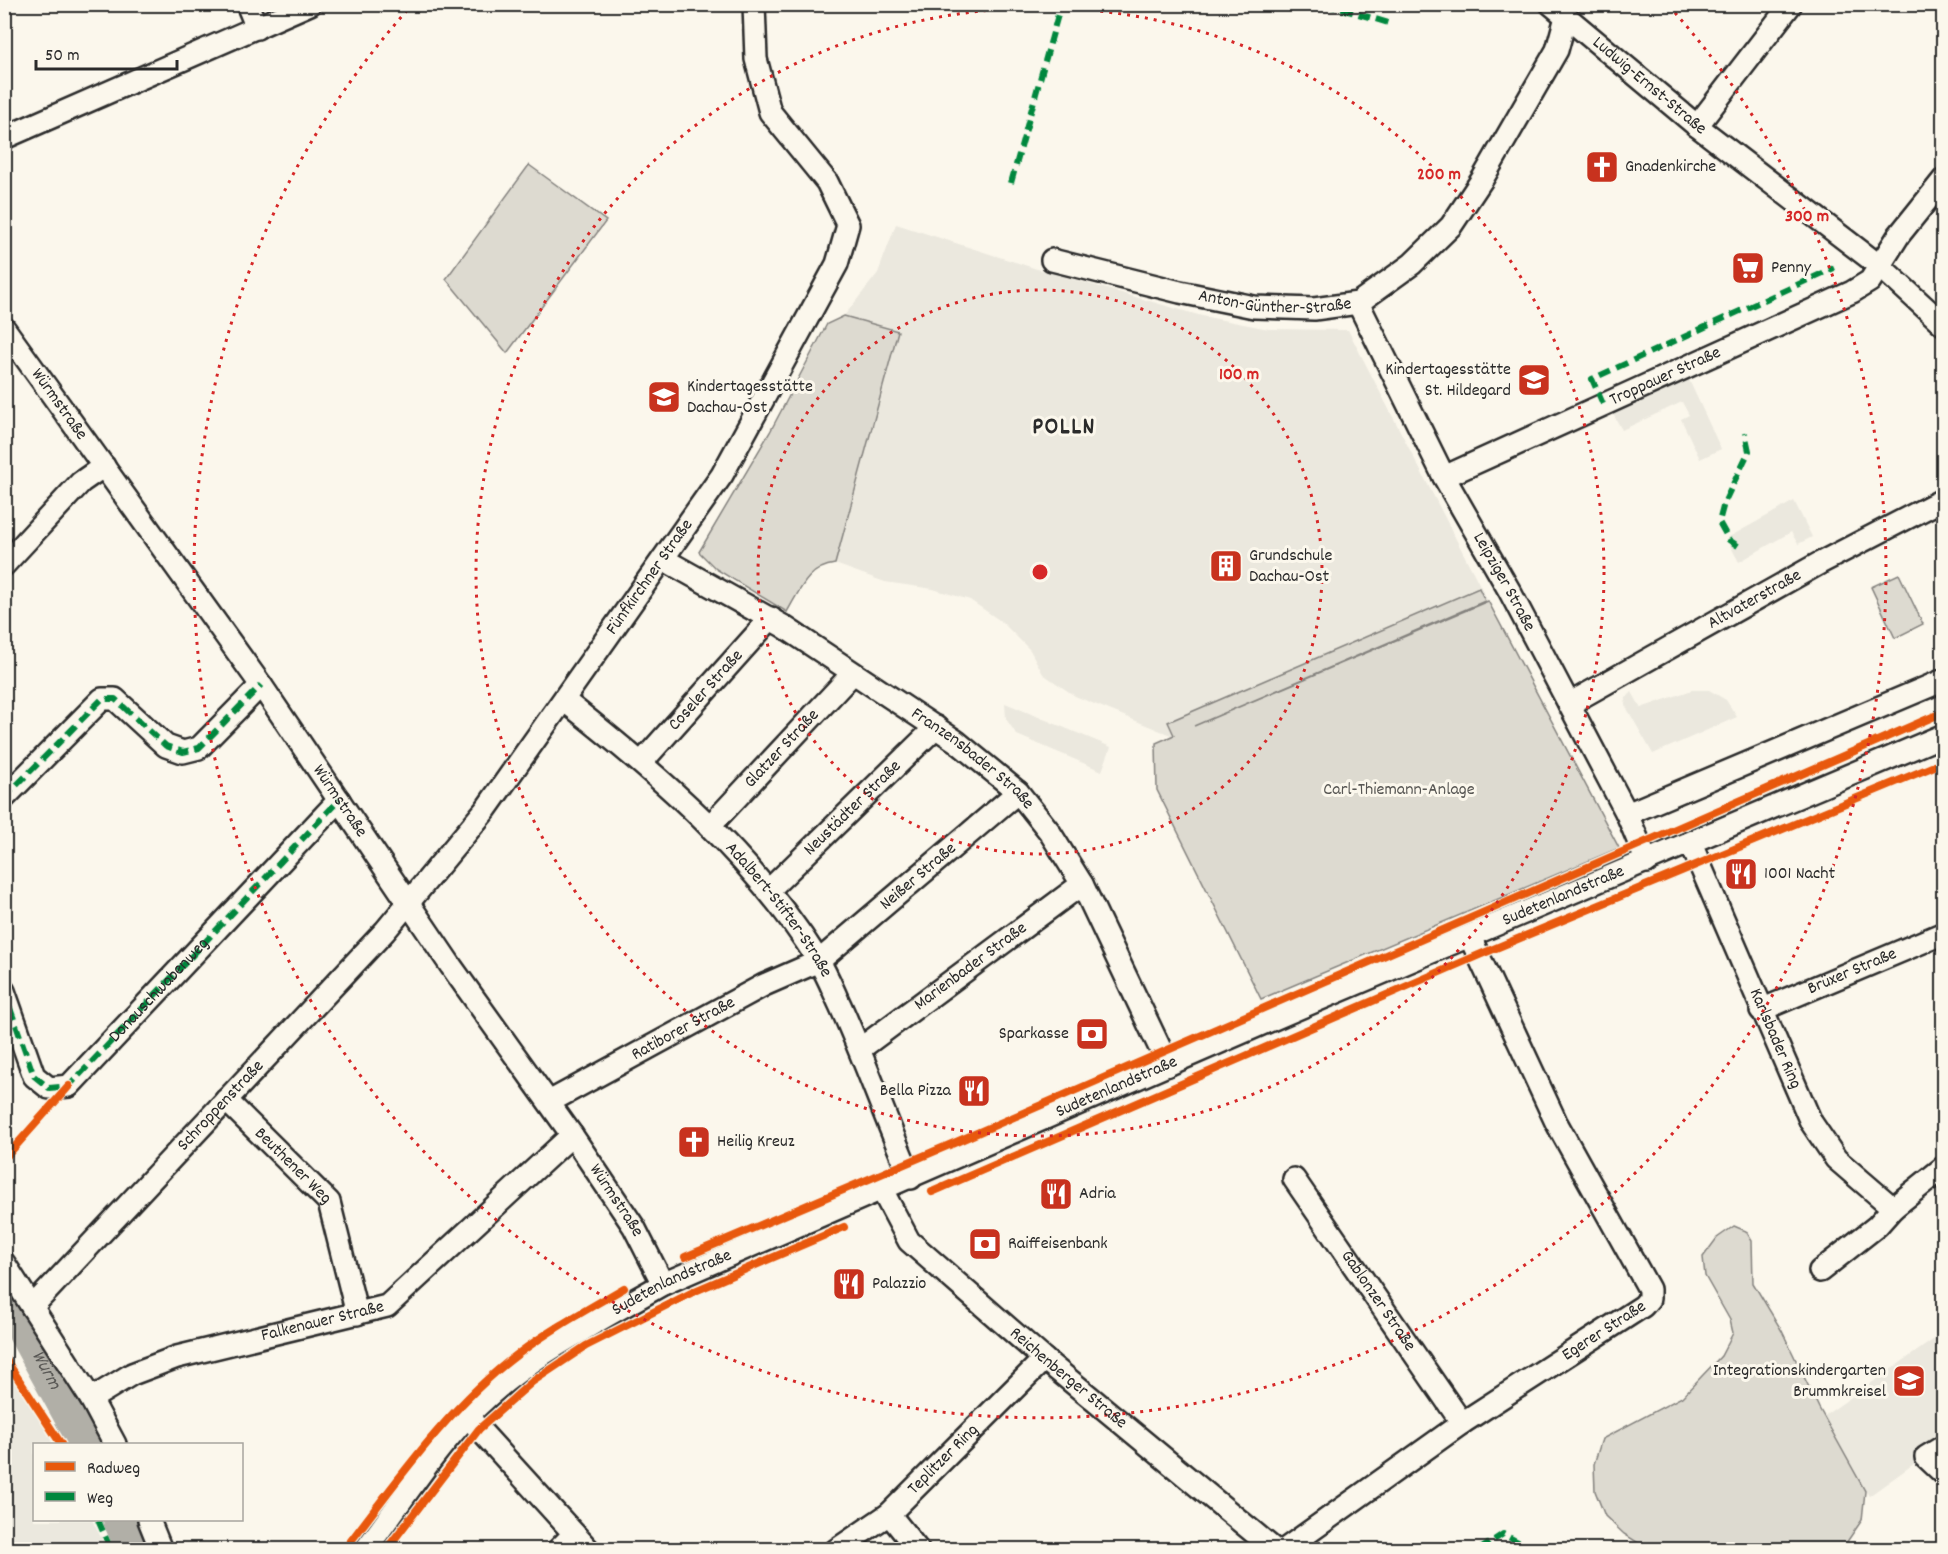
<svg xmlns="http://www.w3.org/2000/svg" width="1948" height="1554" font-family="Dekko,sans-serif">
<style>
.built{fill:#ebe8de}
.green{fill:#dddad0;stroke:#84827e;stroke-width:1.5}
.lines{fill:none;stroke-linecap:round;stroke-linejoin:round}
.river{stroke:#b1afa7;stroke-width:34}
.minor-casing{stroke:#2b2b2b;stroke-width:26}
.minor{stroke:#fbf7ec;stroke-width:21}
.quiet{stroke:#00873e;stroke-width:6;stroke-dasharray:12 6;stroke-linecap:butt}
.cycleway-casing{stroke:#fbf7ec;stroke-width:11}
.cycleway{stroke:#e8590c;stroke-width:8}
.ring{fill:none;stroke:#d62828;stroke-width:3;stroke-dasharray:3 6}
.labels{text-anchor:middle;dominant-baseline:central;stroke-width:6;stroke-linejoin:round;paint-order:stroke}
.street-label{font-size:18px;fill:#2b2b2b;stroke:#fbf7ec}
.poi-label{font-size:18px;fill:#2b2b2b;stroke:#fbf7ec;text-anchor:start}
.park-label{font-size:18px;fill:#585754;stroke:#fbf7ec}
.water-label{font-size:20px;font-style:italic;fill:#5a5956;stroke:#fbf7ec}
.district-label{font-size:24px;font-weight:bold;letter-spacing:1.5px;fill:#2b2b2b;stroke:#fbf7ec}
.centre{fill:#d62828;stroke:#fbf7ec;stroke-width:3}
.ring-label{font-size:18px;text-anchor:middle;font-weight:bold;fill:#d62828;stroke:#fbf7ec;stroke-width:6;stroke-linejoin:round;paint-order:stroke}
</style>
<rect width="100%" height="100%" fill="#fbf7ec"/>
<filter id="ink" filterUnits="userSpaceOnUse"><feTurbulence type="fractalNoise" baseFrequency=".0167" numOctaves="2"/><feDisplacementMap in="SourceGraphic" scale="12" xChannelSelector="R" yChannelSelector="G"/><feConvolveMatrix kernelMatrix="1 2 1 2 8 2 1 2 1" color-interpolation-filters="sRGB"/></filter>
<g filter="url(#ink)">
<!-- built -->
<path class="built" d="M896,224L1037,269L1202,316L1269,329L1348,330L1488,601L1173,736L1075,696L1043,674L1030,650L1002,622L970,600L933,589L885,582L835,564L898,331L844,316L878,273Z
M1689,380L1721,449L1700,459L1681,419L1689,415L1682,402L1622,430L1613,414Z
M1794,501L1812,537L1798,544L1791,532L1739,562L1727,540L1729,537Z
M1692,690H1709L1726,700L1737,717L1653,754L1625,705L1626,698L1632,692L1641,708Z
M1005,703L1111,747L1102,771L1017,735L1006,719Z
M1940,1335L1943,1341V1443L1869,1496L1817,1421Z
M4,1351L53,1444H34V1520H92L107,1549H5Z"/>
<!-- green -->
<path class="green" d="M529,165L606,221L507,353L446,279Z
M844,316L898,331L835,564C808,567 800,590 787,612L716,569L699,552L770,432L827,324Z
M1899,574L1923,624L1895,638L1871,587Z
M1479,588L1485,601L1194,726L1488,601L1619,848L1261,999L1157,790L1156,743L1174,735L1168,722Z
M1734,1226L1746,1231L1752,1241L1753,1283L1782,1331L1819,1408L1865,1491L1862,1520L1842,1549L1655,1550L1640,1544L1624,1534L1605,1516L1595,1491L1594,1464L1602,1439L1682,1397L1721,1356L1733,1333L1730,1320L1705,1276L1703,1257L1717,1238Z"/>
<g class="lines">
<!-- river -->
<g class="river">
<path id="s1" d="M4,1295L86,1444"/>
<path d="M120,1520L133,1550"/>
</g>
<defs>
<g id="minor">
<path d="M247,4L257,28"/>
<path id="s2" d="M1551,4L1697,126L1881,267L1944,325"/>
<path d="M1697,126L1791,4"/>
<path d="M4,138L310,4"/>
<path id="s3" d="M1052,260L1180,292L1254,307L1314,309L1358,303L1412,264L1451,226L1483,178L1557,50L1566,17"/>
<path id="s4" d="M1358,303L1444,477L1509,590L1627,814L1647,862"/>
<path id="s5" d="M4,328L261,685L451,966L572,1135L634,1227L663,1284"/>
<path id="s6" d="M1444,477L1852,292L1870,281L1899,235L1944,179"/>
<path id="s7" d="M663,559L783,626L956,741L1018,792L1049,831L1082,884L1168,1065"/>
<path d="M4,565L81,482L104,466"/>
<path id="s8" d="M565,701C660,776 753,856 818,960C827,974 833,990 840,1005C866,1062 886,1121 911,1178"/>
<path id="s9" d="M1569,704L1820,563L1944,499"/>
<path id="s10" d="M642,762L771,618"/>
<path d="M4,798L102,699H115L166,746L183,752L199,748L261,685"/>
<path d="M1627,814L1944,680"/>
<path id="s11" d="M711,825L852,674"/>
<path id="s12" d="M1691,844L1811,1122L1836,1159L1893,1208L1944,1167"/>
<path id="s13" d="M769,890L936,727"/>
<path id="s14" d="M4,991L34,1076L49,1088L69,1086L339,800"/>
<path id="s15" d="M1761,1010L1944,933"/>
<path id="s16" d="M860,1049L1082,884"/>
<path id="s17" d="M226,1100L329,1202L357,1314"/>
<path id="s18" d="M549,1102L764,985L819,961L1018,792"/>
<path id="s19" d="M1294,1179L1462,1423"/>
<path id="s20" d="M882,1190L909,1241L1044,1359L1275,1550"/>
<path d="M4,1263L91,1399L115,1444"/>
<path d="M1820,1271L1877,1226L1893,1208"/>
<path id="s21" d="M32,1307L385,931L486,809L722,475L837,264L848,225L827,182L770,112L756,59L754,4"/>
<path id="s22" d="M91,1399L132,1374L177,1357L387,1306L572,1135"/>
<path d="M468,1417L589,1550"/>
<path d="M1944,1446L1926,1457L1944,1474"/>
<path d="M889,1514L918,1550"/>
<path d="M149,1520L161,1550"/>
<path id="s23" d="M365,1550C399,1506 428,1459 466,1418C520,1360 595,1323 663,1284L1292,1011L1944,735"/>
<path d="M558,1550L574,1534"/>
<path id="s24" d="M836,1550L889,1514L1044,1359"/>
<path id="s25" d="M1284,1550L1462,1423L1643,1306L1649,1299V1289L1556,1122L1470,937"/>
</g>
</defs>
<!-- minor casing -->
<use href="#minor" class="minor-casing"/>
<!-- minor -->
<use href="#minor" class="minor"/>
<!-- quiet -->
<path class="quiet" d="M1324,4L1389,23
M1011,183L1061,4
M1603,404L1592,379L1834,268
M1738,546L1729,540L1719,522L1724,503L1749,451L1745,433
M4,798L102,699H115L166,746L183,752L199,748L261,685
M4,991L34,1076L49,1088L69,1086L339,800
M98,1520L111,1550
M1479,1550L1503,1534L1533,1550"/>
<defs>
<path id="cycleway" d="M4,1159L69,1086
M932,1192L1479,955L1944,762
M685,1257L954,1143L1944,712
M4,1357L61,1444
M344,1550C397,1481 449,1406 518,1354C551,1329 588,1309 624,1288
M386,1550L479,1429L532,1382L586,1346L695,1291L844,1227"/>
</defs>
<!-- cycleway casing -->
<use href="#cycleway" class="cycleway-casing"/>
<!-- cycleway -->
<use href="#cycleway" class="cycleway"/>
</g>
</g>
<!-- distance rings -->
<g class="ring">
<circle cx="1040" cy="572" r="282"/>
<circle cx="1040" cy="572" r="564"/>
<path d="M1669 6A846 846 0 1 1 411 6"/>
</g>
<!-- icons -->
<defs>
<symbol id="church-square" viewBox="-11 -11 22 22"><rect x="-9" y="-9" width="18" height="18" rx="4" fill="#c8321e" stroke="#fbf7ec"/><path d="M-1.2-6h2.4v3.5h3.3v2.4h-3.3V6h-2.4V-.1h-3.3v-2.4h3.3Z" fill="#fff"/></symbol>
<symbol id="supermarket-square" viewBox="-11 -11 22 22"><rect x="-9" y="-9" width="18" height="18" rx="4" fill="#c8321e" stroke="#fbf7ec"/><path d="M-6-5.5h2.5l.6 2H6L4.5 2H-2.5L-4.4-4H-6ZM-1.5 3.2a1.3 1.3 0 1 0 .1 0ZM3 3.2a1.3 1.3 0 1 0 .1 0Z" fill="#fff"/></symbol>
<symbol id="school-square" viewBox="-11 -11 22 22"><rect x="-9" y="-9" width="18" height="18" rx="4" fill="#c8321e" stroke="#fbf7ec"/><path d="M0-5L7-2L0 1L-7-2ZM-4 1L0 2.5L4 1V4Q0 6-4 4Z" fill="#fff"/></symbol>
<symbol id="building-square" viewBox="-11 -11 22 22"><rect x="-9" y="-9" width="18" height="18" rx="4" fill="#c8321e" stroke="#fbf7ec"/><path d="M-4-6H4V6H1V3H-1V6H-4ZM-2.5-4.3h1.7v1.8h-1.7ZM.8-4.3h1.7v1.8H.8ZM-2.5-1h1.7V.8h-1.7ZM.8-1h1.7V.8H.8Z" fill="#fff"/></symbol>
<symbol id="restaurant-square" viewBox="-11 -11 22 22"><rect x="-9" y="-9" width="18" height="18" rx="4" fill="#c8321e" stroke="#fbf7ec"/><path d="M-5-6h1v4h1v-4h1v4h1v-4h1v5L-1.5 .5V6h-2V.5L-5-1ZM5-6V6H3V1.5H1.5Q1.5-4 5-6Z" fill="#fff"/></symbol>
<symbol id="bank-square" viewBox="-11 -11 22 22"><rect x="-9" y="-9" width="18" height="18" rx="4" fill="#c8321e" stroke="#fbf7ec"/><path d="M-6-4H6V4H-6ZM0-2.3a2.3 2.3 0 1 0 0 4.6a2.3 2.3 0 1 0 0-4.6Z" fill="#fff"/></symbol>
</defs>
<g fill-rule="evenodd">
<use href="#church-square" x="1583" y="148" width="38" height="38"/>
<use href="#supermarket-square" x="1729" y="249" width="38" height="38"/>
<use href="#school-square" x="1515" y="361" width="38" height="38"/>
<use href="#school-square" x="645" y="378" width="38" height="38"/>
<use href="#building-square" x="1207" y="547" width="38" height="38"/>
<use href="#restaurant-square" x="1722" y="855" width="38" height="38"/>
<use href="#bank-square" x="1073" y="1015" width="38" height="38"/>
<use href="#restaurant-square" x="955" y="1072" width="38" height="38"/>
<use href="#church-square" x="675" y="1123" width="38" height="38"/>
<use href="#restaurant-square" x="1037" y="1175" width="38" height="38"/>
<use href="#bank-square" x="966" y="1225" width="38" height="38"/>
<use href="#restaurant-square" x="830" y="1265" width="38" height="38"/>
<use href="#school-square" x="1890" y="1362" width="38" height="38"/>
</g>
<g class="labels">
<!-- street labels -->
<g class="street-label">
<text stroke="none"><textPath href="#s2" startOffset="128">Ludwig-Ernst-Straße</textPath></text>
<text stroke="none"><textPath href="#s3" startOffset="228">Anton-Günther-Straße</textPath></text>
<text stroke="none"><textPath href="#s6" startOffset="243">Troppauer Straße</textPath></text>
<text stroke="none"><textPath href="#s5" startOffset="94">Würmstraße</textPath></text>
<text stroke="none"><textPath href="#s21" startOffset="958">Fünfkirchner Straße</textPath></text>
<text stroke="none"><textPath href="#s4" startOffset="315">Leipziger Straße</textPath></text>
<text stroke="none"><textPath href="#s9" startOffset="213">Altvaterstraße</textPath></text>
<text stroke="none"><textPath href="#s10" startOffset="96">Coseler Straße</textPath></text>
<text stroke="none"><textPath href="#s11" startOffset="104">Glatzer Straße</textPath></text>
<text stroke="none"><textPath href="#s7" startOffset="369">Franzensbader Straße</textPath></text>
<text stroke="none"><textPath href="#s5" startOffset="580">Würmstraße</textPath></text>
<text stroke="none"><textPath href="#s13" startOffset="117">Neustädter Straße</textPath></text>
<text stroke="none"><textPath href="#s18" startOffset="435">Neißer Straße</textPath></text>
<text stroke="none"><textPath href="#s23" startOffset="1386">Sudetenlandstraße</textPath></text>
<text stroke="none"><textPath href="#s8" startOffset="300">Adalbert-Stifter-Straße</textPath></text>
<text stroke="none"><textPath href="#s16" startOffset="138">Marienbader Straße</textPath></text>
<text stroke="none"><textPath href="#s15" startOffset="99">Brüxer Straße</textPath></text>
<text stroke="none"><textPath href="#s14" startOffset="261">Donauschwabenweg</textPath></text>
<text stroke="none"><textPath href="#s18" startOffset="153">Ratiborer Straße</textPath></text>
<text stroke="none"><textPath href="#s12" startOffset="212">Karlsbader Ring</textPath></text>
<text stroke="none"><textPath href="#s23" startOffset="900">Sudetenlandstraße</textPath></text>
<text stroke="none"><textPath href="#s21" startOffset="276">Schroppenstraße</textPath></text>
<text stroke="none"><textPath href="#s17" startOffset="94">Beuthener Weg</textPath></text>
<text stroke="none"><textPath href="#s5" startOffset="1066">Würmstraße</textPath></text>
<text stroke="none"><textPath href="#s23" startOffset="414">Sudetenlandstraße</textPath></text>
<text stroke="none"><textPath href="#s19" startOffset="148">Gablonzer Straße</textPath></text>
<text stroke="none"><textPath href="#s22" startOffset="246">Falkenauer Straße</textPath></text>
<text stroke="none"><textPath href="#s25" startOffset="388">Egerer Straße</textPath></text>
<text stroke="none"><textPath href="#s20" startOffset="268">Reichenberger Straße</textPath></text>
<text stroke="none"><textPath href="#s24" startOffset="141">Teplitzer Ring</textPath></text>
</g>
<!-- poi labels -->
<g class="poi-label">
<text x="1625" y="167">Gnadenkirche</text>
<text x="1771" y="268">Penny</text>
<text x="1511" y="370" text-anchor="end">Kindertagesstätte<tspan x="1511" dy="21">St. Hildegard</tspan></text>
<text x="687" y="387">Kindertagesstätte<tspan x="687" dy="21">Dachau-Ost</tspan></text>
<text x="1249" y="556">Grundschule<tspan x="1249" dy="21">Dachau-Ost</tspan></text>
<text x="1764" y="874">1001 Nacht</text>
<text x="1069" y="1034" text-anchor="end">Sparkasse</text>
<text x="951" y="1091" text-anchor="end">Bella Pizza</text>
<text x="717" y="1142">Heilig Kreuz</text>
<text x="1079" y="1194">Adria</text>
<text x="1008" y="1244">Raiffeisenbank</text>
<text x="872" y="1284">Palazzio</text>
<text x="1886" y="1371" text-anchor="end">Integrationskindergarten<tspan x="1886" dy="21">Brummkreisel</tspan></text>
</g>
<!-- park labels -->
<g class="park-label">
<text x="1399" y="790">Carl-Thiemann-Anlage</text>
</g>
<!-- water labels -->
<g class="water-label">
<text stroke="none"><textPath href="#s1" startOffset="86">Würm</textPath></text>
</g>
<!-- district labels -->
<g class="district-label">
<text x="1064" y="428">POLLN</text>
</g>
</g>
<circle cx="1040" cy="572" r="9" class="centre"/>
<g class="ring-label">
<text x="1439" y="179">200 m</text>
<text x="1807" y="221">300 m</text>
<text x="1239" y="379">100 m</text>
</g>
<!-- margin -->
<rect width="1948" height="1554" fill="none" stroke="#fbf7ec" stroke-width="24"/>
<rect x="12" y="12" width="1924" height="1530" fill="none" stroke="#2b2b2b" stroke-width="2" filter="url(#ink)"/>
<!-- legend -->
<rect x="33" y="1443" width="210" height="78" fill="#fbf7ec" stroke="#a8a59f" stroke-width="1.5"/>
<rect x="45" y="1462" width="30" height="9" fill="#e8590c" stroke="#a8a59f" stroke-width="1.5"/>
<text x="87" y="1473" font-size="18" fill="#2b2b2b">Radweg</text>
<rect x="45" y="1492" width="30" height="9" fill="#00873e" stroke="#a8a59f" stroke-width="1.5"/>
<text x="87" y="1503" font-size="18" fill="#2b2b2b">Weg</text>
<!-- scale -->
<path d="M36 60v9h141v-9" fill="none" stroke="#2b2b2b" stroke-width="3"/>
<text x="45" y="60" font-size="18" fill="#2b2b2b" stroke="#fbf7ec" stroke-width="4.5" paint-order="stroke">50 m</text>
</svg>
